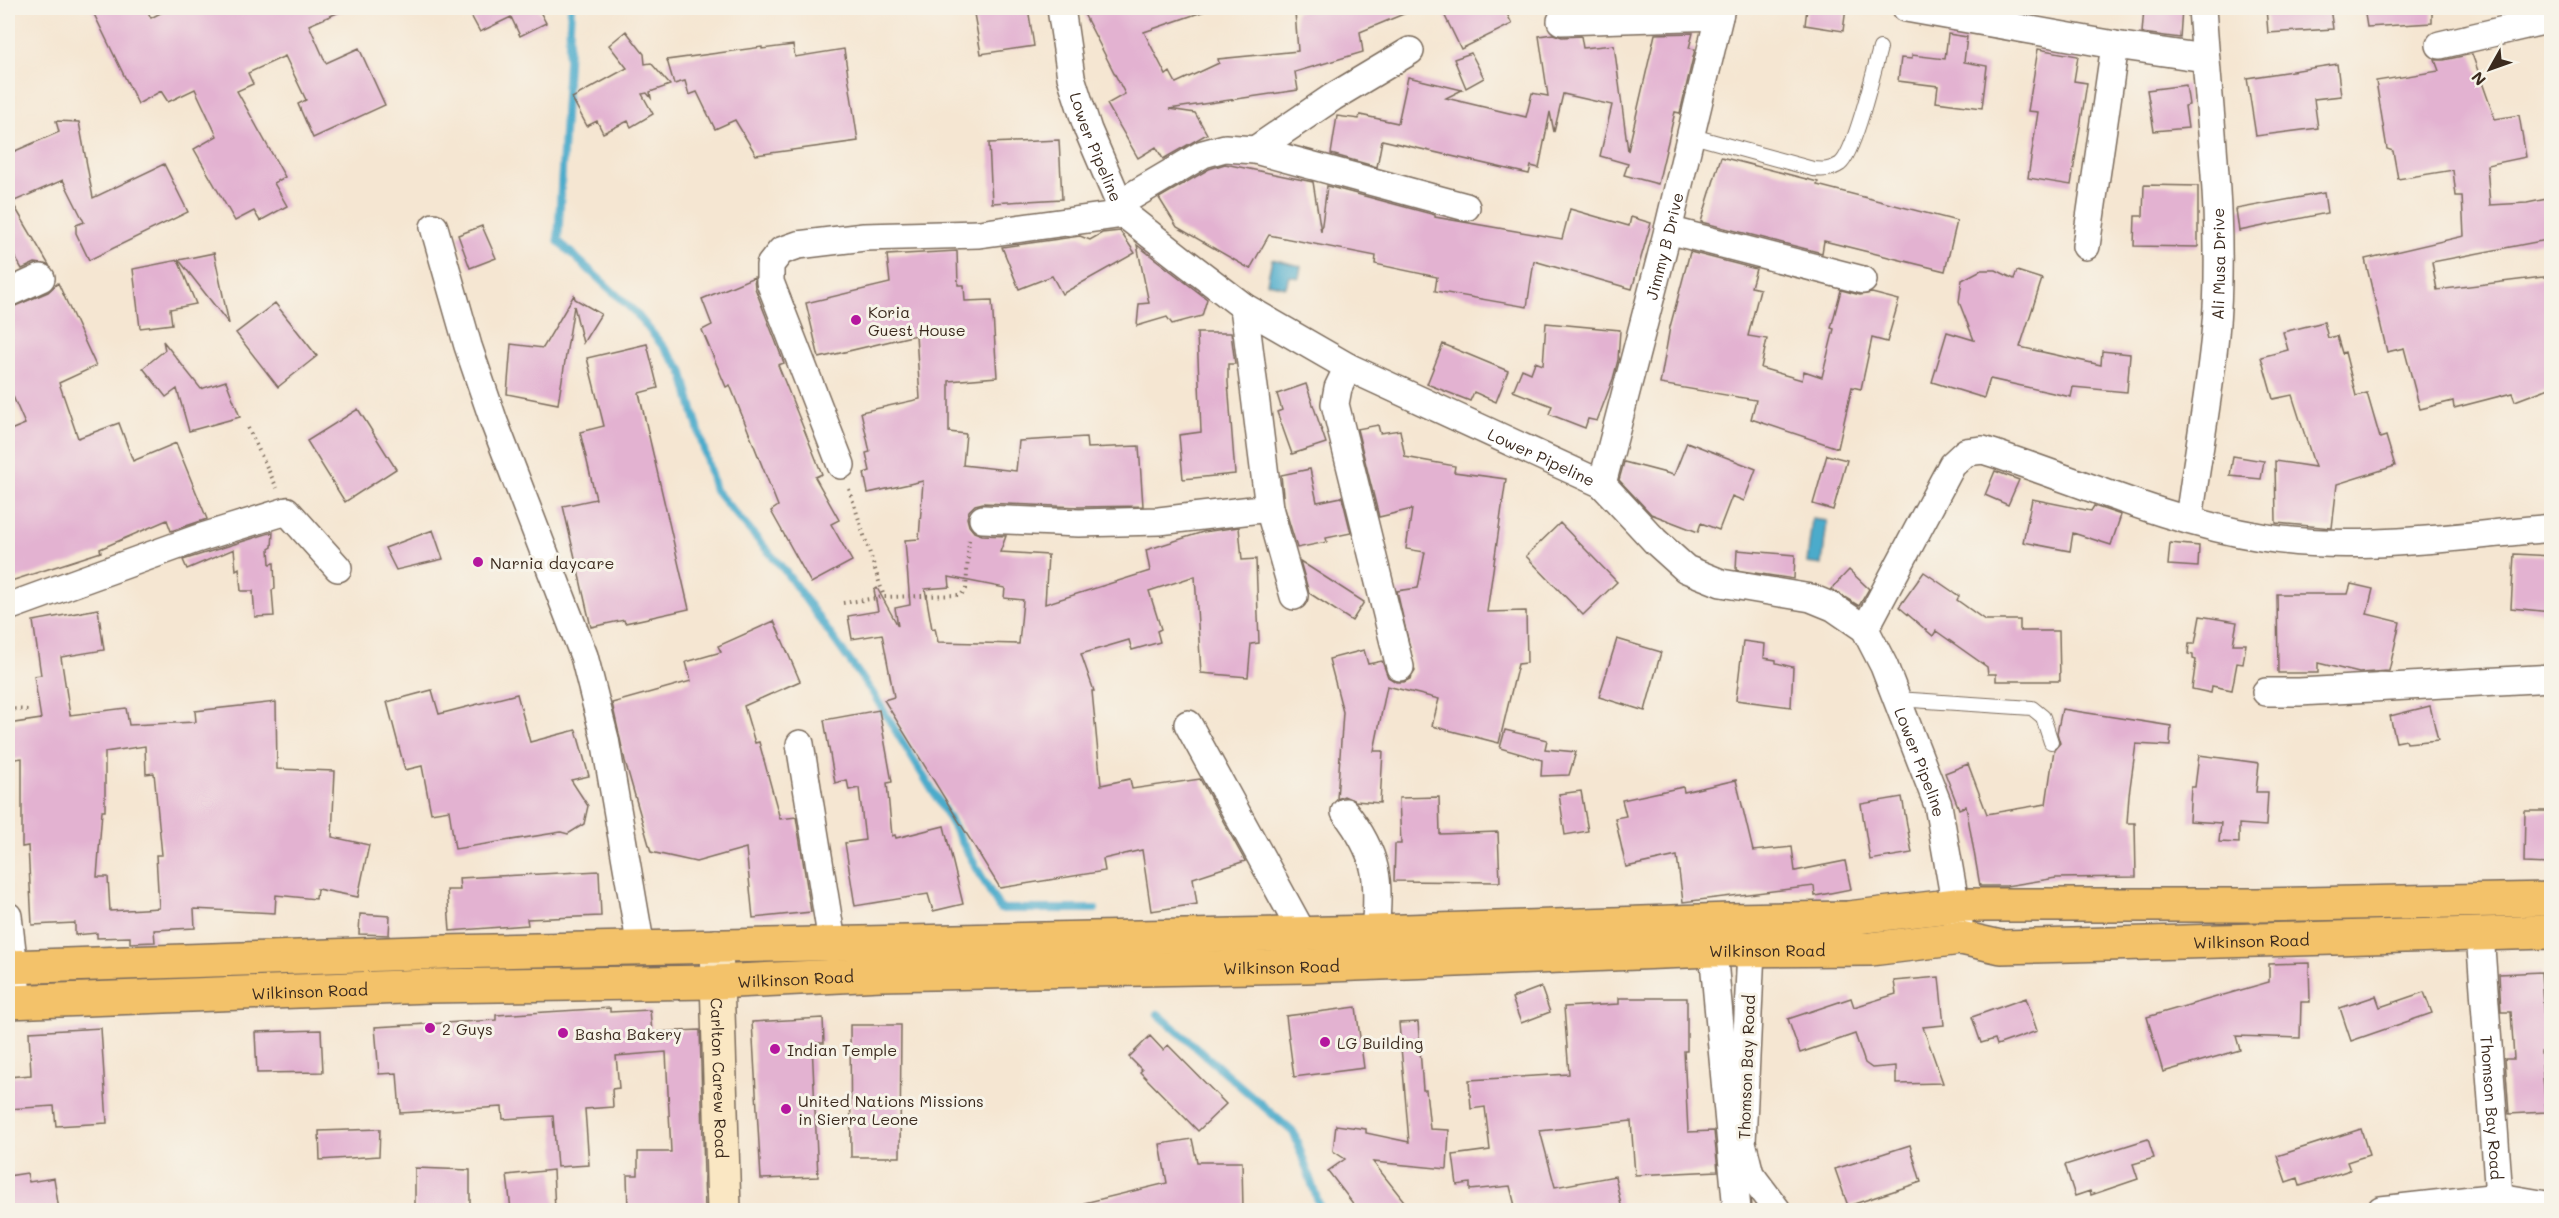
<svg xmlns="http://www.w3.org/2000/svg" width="2559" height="1218" font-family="Mali,sans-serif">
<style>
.water{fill:#4cabcb;stroke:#446a74;stroke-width:1.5}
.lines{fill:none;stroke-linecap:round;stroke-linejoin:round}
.stream{stroke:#4cabcb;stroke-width:8}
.building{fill:#e3b2d1;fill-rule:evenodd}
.lane-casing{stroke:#7c6c5d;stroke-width:16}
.street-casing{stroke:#7c6c5d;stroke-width:30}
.secondary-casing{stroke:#7c6c5d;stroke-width:36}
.primary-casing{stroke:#7c6c5d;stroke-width:36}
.path{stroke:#7c6c5d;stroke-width:4;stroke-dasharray:1.5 4.5;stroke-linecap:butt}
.lane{stroke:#fff;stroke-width:14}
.street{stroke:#fff;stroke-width:27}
.secondary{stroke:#fae7c3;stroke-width:33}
.primary{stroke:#f3c26a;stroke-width:33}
.poi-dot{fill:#b5179e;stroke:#f7f3e8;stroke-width:2}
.labels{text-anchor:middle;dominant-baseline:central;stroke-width:6;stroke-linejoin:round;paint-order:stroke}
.street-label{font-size:16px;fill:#3b2a1e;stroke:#f7f3e8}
.poi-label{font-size:16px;fill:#3b2a1e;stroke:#f7f3e8;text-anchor:start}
</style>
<rect width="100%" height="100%" fill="#f7f3e8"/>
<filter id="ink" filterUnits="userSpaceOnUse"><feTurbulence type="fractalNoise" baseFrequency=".0167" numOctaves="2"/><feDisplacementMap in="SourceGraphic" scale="12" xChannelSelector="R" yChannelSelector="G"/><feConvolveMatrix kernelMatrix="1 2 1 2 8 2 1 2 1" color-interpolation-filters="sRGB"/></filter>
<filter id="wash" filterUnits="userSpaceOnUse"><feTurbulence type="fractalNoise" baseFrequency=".008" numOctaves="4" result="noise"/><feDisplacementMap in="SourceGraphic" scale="24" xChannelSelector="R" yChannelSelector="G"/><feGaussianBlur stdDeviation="1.35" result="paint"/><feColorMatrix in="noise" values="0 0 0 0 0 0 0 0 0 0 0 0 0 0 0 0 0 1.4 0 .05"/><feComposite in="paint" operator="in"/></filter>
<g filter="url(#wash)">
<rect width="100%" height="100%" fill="#f5e6d2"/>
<!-- water -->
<path class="water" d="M1272,259L1301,266L1299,278L1289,276L1286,287L1267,283Z
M1812,519L1827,521L1822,565L1807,563Z"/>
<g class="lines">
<!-- stream -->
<path class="stream" d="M571,8L558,241L636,313L682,370L715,490L785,571L872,692L940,803L1000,909H1095
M1158,1014L1294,1133L1321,1210"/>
</g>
<g id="blocks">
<!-- building -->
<path class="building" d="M91,8H146L151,18L170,8H349L309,25L326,63L359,48L385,105L313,138L298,104L306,100L285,56L248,73L253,84L237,91L285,177L274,183L287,206L260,221L254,211L235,221L194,149L217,136L195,89L168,102L161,91L138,104Z
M467,8H538L546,23L520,36L511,17L480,32Z
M973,8H1028L1034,46L981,54Z
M1081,8H1204L1205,11L1144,32L1166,75L1170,72L1176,83L1219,63L1218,59L1298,51L1295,12L1317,8H1418L1360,32L1363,52L1295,72L1298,90L1169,109L1195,113L1207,134L1163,159L1156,147L1138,158L1107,104L1125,94Z
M1441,8H1504L1512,24L1461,49Z
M1807,8H1846L1843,31L1805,25Z
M2144,8H2182L2180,38L2142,33Z
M2266,8H2330L2333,29L2268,33Z
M2364,8H2432V23L2367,27Z
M626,31L644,54L645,64L651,63L670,85L650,92L651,98L647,93L642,94L653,114L631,127L628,121L603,133L597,121L587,126L572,98L627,68L609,45Z
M1693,33L1689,48L1695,49L1680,113L1675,112L1658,184L1624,175L1628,164L1600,156L1612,105L1563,94L1554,132L1550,112L1539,168L1531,166L1529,174L1382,140L1377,167L1331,154L1337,116L1359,119L1360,115L1398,123L1408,77L1462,90L1446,98L1526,117L1532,93L1548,96L1539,36L1553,34L1562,37L1581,36L1583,48L1614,45L1628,151L1655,34Z
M1948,34L1967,37L1964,62L1987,66L1982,108L1936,102L1938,86L1898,81L1901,58L1912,59V55L1945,59Z
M793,45L795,57L844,49L858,141L756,155L735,120L715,129L697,92L689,95L685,81L674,84L667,60L762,47V49Z
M2038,49L2078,56L2074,81L2087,83L2071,185L2028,178L2038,112L2028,111Z
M1471,53L1484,78L1466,88L1454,59Z
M2472,54L2495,119L2519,115L2526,157L2487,165L2490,205L2527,203L2552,198V239L2432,262L2437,290L2552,276V387L2515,401L2512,393L2454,408L2453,401L2420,409L2404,348L2387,352L2365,259L2464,236L2462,196H2456L2453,170L2398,179L2393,151L2387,149L2376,81L2439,71L2435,60H2444Z
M2337,64L2341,96L2314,99L2318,128L2256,136L2247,78Z
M2186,85L2189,105L2185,106L2188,128L2154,131L2147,90Z
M56,121L79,122L93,198L164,164L188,212L89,260L76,233V225L84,222L63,180L12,202L49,265L35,263L22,269L8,245V154L59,132Z
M1059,140L1062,199L992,203L989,143Z
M1721,157L1818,182L1817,185L1957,221L1945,271L1824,241L1822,253L1701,222Z
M1225,164L1313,182L1321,232L1327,186L1435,215V217L1562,239L1570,209L1629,226L1631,217L1651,223L1632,289L1534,261L1527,307L1435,291L1437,277L1375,264L1376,256L1269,235L1250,269L1177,227L1159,198L1209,169Z
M2144,185L2198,186V247L2134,246L2135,216H2143Z
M2324,193L2327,213L2239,231L2236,209Z
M482,226L496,258L470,268L458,235Z
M1120,231L1135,253L1062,294L1052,276L1019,289L1002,247L1080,236L1090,240L1102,233Z
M1137,245L1207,299L1202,316L1172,324L1167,317L1137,326L1139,304L1149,303Z
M957,251L958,285H964L965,301L992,300L997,377L949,381V432L966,434L963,465L1016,471L1019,441L1086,437L1087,448L1139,446L1143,506L1079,507L983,503L975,505L969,511L967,518L969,526L974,532L982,535L1006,536L1000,552L1048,555L1045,604L1150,571L1146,550L1203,532L1239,527L1242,560L1256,559L1259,643L1251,644L1248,677L1201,673L1195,576L1149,591L1161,629L1157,631L1160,642L1132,650L1129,640L1081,654L1094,691H1092L1101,785L1130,779L1132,789L1200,779L1245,861L1193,878L1197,904L1151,911L1142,850L1103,859L1105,871L1000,888L884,700L894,697L882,634L852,639L848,616L878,611L874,590L877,588L898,626L895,608L910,605L905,540L919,539L923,481L868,493L864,473L870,471L866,453L870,452L861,412L920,399L916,335L819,358L806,303L890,283L887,255ZM949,577L1005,588L1004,598L1023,600L1019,644L938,642L935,628L932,629L925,589L950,587Z
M1690,252L1756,269L1751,287L1760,289L1748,336L1767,339L1761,368L1802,380L1804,371L1822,377L1834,329L1831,328L1841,290L1860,295L1872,293L1899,300L1887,342L1872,338L1861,389L1852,387L1838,448L1751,419L1756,400L1660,384L1670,327Z
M214,253L229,324L179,260Z
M178,260L196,304L170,309L172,324L140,328L133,269Z
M1981,270H1996L2014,279L2017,271L2042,279L2020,347L2101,365L2102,351L2130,354L2127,392L2073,387L2071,397L1990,379L1984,398L1932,382L1947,332L1974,340L1959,302L1962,280Z
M754,277L755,288L784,363L778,365L822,474L815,477L839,520L831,524L852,561L811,583L771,511L778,506L730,385L726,387L702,330L712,325L702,299Z
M58,283L96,366L59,383L78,438L119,423L133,461L176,443L207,519L171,531L167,520L100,549L101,552L8,582V431L25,424L8,385V309L48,292Z
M574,295L575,299L601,314L583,343L574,306L558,404L507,394L511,344L543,348Z
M275,303L317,356L278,387L236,333Z
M2324,322L2328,338L2337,336L2342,353L2345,352L2356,396L2367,393L2380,438L2386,436L2395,466L2337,484L2332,528L2276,523L2275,461L2315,467L2292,395L2273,399L2261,357L2288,350L2283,332Z
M1546,323L1620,330L1618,360L1613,379L1597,421L1588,419L1585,428L1549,414L1552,406L1513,391L1522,369L1531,373L1535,362L1543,365Z
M1197,333H1231L1235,364H1228V382L1235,474L1183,479L1179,435L1201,432Z
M163,341L201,389L226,381L240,417L189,431L177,389L166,397L143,368L165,350Z
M647,344L658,388L639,393L689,609L625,623L624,620L591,627L563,506L596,499L580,432L604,426L587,358Z
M1443,344L1508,371L1496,402L1474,392L1470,401L1427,384Z
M1306,384L1326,443L1292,454L1277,412L1282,410L1277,394Z
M358,409L396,469L345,502L307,441Z
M1378,425L1380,433L1400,430L1405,457L1455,466L1454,472L1506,479L1487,612L1526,611L1527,663L1518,664L1499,743L1432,726L1439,699L1387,686L1374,751H1383L1380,803L1355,801L1344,796L1337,799L1343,712L1329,659L1364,650L1368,664L1382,661L1388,677L1396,682H1404L1410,679L1415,671L1397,591L1418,588L1425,552L1406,549L1412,509L1379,517L1357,429Z
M1687,442L1756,469L1744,501L1732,496L1719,530L1701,523L1698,532L1651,514L1619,480L1624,462L1674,475Z
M1827,455L1847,460L1833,510L1813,504Z
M2233,456L2264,461L2261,479L2230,476Z
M1310,469L1317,502L1342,497L1351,533L1326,538L1327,542L1297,548L1284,505L1281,475Z
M1995,471L2019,480L2008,505L1985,495Z
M2032,499L2091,511L2094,506L2121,515L2111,545L2073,533L2070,551L2023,542Z
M1560,523L1617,582L1583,615L1526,556Z
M433,530L443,559L396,570L385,548Z
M273,532L272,547L269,549L270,564L274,563L275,589L272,590L274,616L255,617L253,591H241L239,568L236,570L234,549L187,569L183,560Z
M2170,543L2199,546L2198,567L2168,565Z
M1737,550L1795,555L1794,579L1736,570Z
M2514,554L2552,556V612L2511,608Z
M1300,561L1364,602L1352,621L1309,593Z
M1849,570L1869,589L1859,606L1831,589Z
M1924,572L1959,596L1957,600L1985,620H2020V631H2059L2060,681H1996V674H1988L1987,667L1936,631L1933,636L1899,607Z
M2351,584L2373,589L2367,614L2400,622L2389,671L2359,673L2318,663V673H2278L2277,594H2348Z
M98,609L104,650L61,657L70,715L126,708L129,725L196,722L195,711L276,702L277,769L335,771L332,837L369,845L358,897L317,889L316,899L276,895L275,913L194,909L195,928L154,930L155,942L130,943V937L97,938V933L75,935V923L32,925L28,846L22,847V758L9,760L8,724L41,719L34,676L41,675L33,621ZM145,746L146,774L154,773L162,855H156L159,908L110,911L108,877H97L102,811H105V752Z
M2200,616L2237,622L2233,644H2246L2243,664L2237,663L2232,690L2212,686L2211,693L2192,689L2196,660L2193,659V655L2188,654L2189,644H2195Z
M774,621L800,681L744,706L755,743L759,742L780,819L796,817L811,912L753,918L746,848L696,862L651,852L625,761L612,703L691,681L686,662L721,652L718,646Z
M1617,639L1661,652L1645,711L1599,697Z
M1743,641L1765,644L1764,658L1776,660V663L1793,667L1791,707L1736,700Z
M432,690L439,714L517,694L530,742L576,730L589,776L571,780L588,806L584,824L568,834L561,832L455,849L449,810L431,813L422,766L405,770L387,702Z
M2430,706L2438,740L2407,743L2406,740L2396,742L2390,716Z
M2062,709L2171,726L2170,746L2136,744L2129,795L2127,823H2135L2136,877L2056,878L2006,886H1980L1966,806L1959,809L1945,773L1968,764L1987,814L2046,804L2054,750L2060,743L2057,733Z
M879,710L892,782L887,783L892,836L895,835L896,838L944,826L963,904L933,911L928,894L855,906L845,843L865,840L859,788L849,790L847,780L835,783L824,720Z
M1505,730L1547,740L1545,749L1576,752L1569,775L1541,776L1542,760L1500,748Z
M2199,755L2259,763L2256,792H2268L2266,826L2239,824V843L2219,842L2221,823L2189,821L2191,787H2195Z
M1736,780L1753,851L1792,847L1795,871L1845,861L1851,889L1815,896L1814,886L1683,902L1677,856L1626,867L1615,818L1626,816L1622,800L1683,787L1684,792Z
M1581,791L1588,831L1565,835L1559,794Z
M1439,797L1440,834L1498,832L1500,882L1394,881L1395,844H1401L1399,798Z
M1902,797L1912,853L1870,860L1861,804Z
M2525,811H2552V864L2524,863Z
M599,871L601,916L527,919L528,925L450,931L447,890H460L459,878Z
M360,914L390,916L389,935L359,934Z
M2309,963L2310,1002H2301L2300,1038L2236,1036L2240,1050L2163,1072L2147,1017L2269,982V964Z
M2541,972L2546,1052H2541L2546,1112L2509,1114L2505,1059H2514L2511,1012H2501L2499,974Z
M1939,977L1944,1025L1923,1027L1943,1083L1896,1084V1066L1872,1068L1865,1063L1855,1034L1800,1053L1788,1019L1851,998L1854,1007L1896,994L1894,981Z
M1541,987L1550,1012L1521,1023L1512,998Z
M2424,992L2432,1013L2351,1041L2340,1008L2376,996L2380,1007Z
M1619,998H1687V1051H1684L1688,1132L1714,1131L1718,1171L1635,1175L1631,1121L1540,1131L1555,1187L1615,1176L1622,1210H1516L1510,1186L1470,1190V1183L1457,1185L1453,1155L1490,1150L1485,1107L1471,1109L1469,1080L1569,1074L1564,1007L1619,1004Z
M2026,998L2037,1031L1997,1045L1995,1039L1981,1043L1972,1017Z
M1356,1007L1364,1068L1294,1077L1286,1016Z
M610,1008V1012L650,1010L652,1032L700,1030L705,1210H628L627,1175H638V1152H671L666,1052L616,1056L619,1088L612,1089L613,1107L585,1109L589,1165L557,1167L553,1116L503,1119L502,1107L400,1113L397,1073L379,1074L375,1027L496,1020V1015Z
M823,1018L824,1043H812L818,1177L761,1179L752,1022Z
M1418,1022L1423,1090H1426L1430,1129L1449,1130L1447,1169L1373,1162L1411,1210H1358L1328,1171L1345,1159L1333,1151L1336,1125L1366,1129V1133L1409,1142L1399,1023Z
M850,1025H901L900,1157H851Z
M101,1028L107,1123L56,1126L54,1106L8,1109V1077L31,1075L29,1032Z
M321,1030L323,1072L257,1073L255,1032Z
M1150,1036L1163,1050L1168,1045L1226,1104L1198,1131L1140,1072L1142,1070L1129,1057Z
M380,1129L379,1156L320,1160L319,1131Z
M2361,1129L2369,1155L2347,1162L2350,1170L2300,1186L2298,1178L2286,1182L2277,1156Z
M1192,1139L1197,1162H1242L1243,1210H1085L1084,1203L1167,1183L1160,1144Z
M2148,1139L2154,1158L2133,1164L2138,1179L2091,1195L2090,1191L2075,1196L2065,1165Z
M1910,1145L1921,1182L1848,1206L1835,1169Z
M415,1168L470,1170V1210H415Z
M553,1170L555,1210H511L507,1175Z
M27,1173L29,1182L54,1178L59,1210H8V1176Z"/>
</g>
</g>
<g filter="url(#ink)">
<use href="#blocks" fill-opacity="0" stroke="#7c6c5d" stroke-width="1.5"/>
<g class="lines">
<defs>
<path id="lane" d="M1689,135L1813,169C1823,170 1831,170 1840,164C1855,152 1874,70 1880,48
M1897,699L2032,708L2043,717L2051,742"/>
<g id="street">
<path id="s1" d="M1061,8L1071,77L1088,130L1124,214L1180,258L1244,307L1348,367L1602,484L1655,541L1686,569L1721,583L1811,598L1833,607L1865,629L1884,666L1938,805L1959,925"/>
<path d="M1906,8L2115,45L2205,58"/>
<path d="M1561,21L1719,16"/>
<path d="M2440,45L2552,19"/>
<path d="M1255,150L1333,97L1410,51"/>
<path d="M1120,203L1203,154L1225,148L1255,150L1466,207"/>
<path d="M434,227L468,346L494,422L584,656L605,739L641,948"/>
<path d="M1668,230L1863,280"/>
<path d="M2086,246L2115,45"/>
<path d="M8,293L41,278"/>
<path d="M1244,307L1269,508L1294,596"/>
<path d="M1348,367L1338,388L1335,404L1400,667"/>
<path d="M841,465L770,282V265L781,251L798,245L864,237L979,234L1124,214"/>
<path id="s2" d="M1602,484L1668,230L1721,8"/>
<path d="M983,519L1079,523L1159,521L1269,508"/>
<path id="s3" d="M2189,520C2197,458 2209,397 2215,335C2225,229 2209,114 2202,8"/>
<path d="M8,607L196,539L287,511L338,568"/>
<path d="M1865,629L1952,465L1966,452L1983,450C2074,479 2165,521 2261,537C2352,553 2459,536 2552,528"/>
<path d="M2266,692H2299L2552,678"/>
<path d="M1188,724L1303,934"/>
<path d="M800,744L832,942"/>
<path d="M1345,812C1378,855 1380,879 1375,932"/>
<path d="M8,916L18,1002"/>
<path id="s4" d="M2480,934L2499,1197"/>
<path d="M1713,950L1737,1210"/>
<path d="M1751,950L1742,1142L1750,1174L1777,1210"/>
<path d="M2381,1210L2499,1197L2552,1206"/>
</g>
<g id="secondary">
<path id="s5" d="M716,946L724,1210"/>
</g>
<g id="primary">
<path d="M8,967L445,952L1375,932L1730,920L1848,918L1957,905H2257L2552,899"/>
<path id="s6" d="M8,1002L429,986L716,982L881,974L1306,966L1713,950L1871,949L1961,938L2001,947L2552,932"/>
</g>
</defs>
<!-- lane casing -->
<use href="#lane" class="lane-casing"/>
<!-- street casing -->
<use href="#street" class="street-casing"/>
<!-- secondary casing -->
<use href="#secondary" class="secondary-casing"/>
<!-- primary casing -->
<use href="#primary" class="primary-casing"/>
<!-- path -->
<path class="path" d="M248,428L277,488
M849,489L884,597
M843,603L884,597L961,595L966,589L969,539
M8,709L30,710"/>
<!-- lane -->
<use href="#lane" class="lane"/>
<!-- street -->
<use href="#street" class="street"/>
<!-- secondary -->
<use href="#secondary" class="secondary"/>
<!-- primary -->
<use href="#primary" class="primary"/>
</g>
</g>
<!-- markers -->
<g class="poi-dot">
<circle cx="856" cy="320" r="6"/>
<circle cx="478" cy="562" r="6"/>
<circle cx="430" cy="1028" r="6"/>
<circle cx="563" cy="1033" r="6"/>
<circle cx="1325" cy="1042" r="6"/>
<circle cx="775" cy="1049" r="6"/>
<circle cx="786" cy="1109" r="6"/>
</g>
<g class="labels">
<!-- street labels -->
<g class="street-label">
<text stroke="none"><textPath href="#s1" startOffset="144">Lower Pipeline</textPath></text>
<text stroke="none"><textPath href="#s2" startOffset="246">Jimmy B Drive</textPath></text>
<text stroke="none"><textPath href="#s3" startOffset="258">Ali Musa Drive</textPath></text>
<text stroke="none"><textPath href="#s1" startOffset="702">Lower Pipeline</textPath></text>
<text stroke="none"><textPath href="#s1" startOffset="1224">Lower Pipeline</textPath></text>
<text stroke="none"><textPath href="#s6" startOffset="2246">Wilkinson Road</textPath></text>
<text stroke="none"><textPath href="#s6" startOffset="1760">Wilkinson Road</textPath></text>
<text stroke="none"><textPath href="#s6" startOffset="1274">Wilkinson Road</textPath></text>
<text stroke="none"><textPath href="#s6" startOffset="788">Wilkinson Road</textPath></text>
<text stroke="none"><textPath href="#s6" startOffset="302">Wilkinson Road</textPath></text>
<text transform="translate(1746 1067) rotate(-88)">Thomson Bay Road</text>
<text stroke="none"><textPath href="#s5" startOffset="132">Carlton Carew Road</textPath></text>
<text stroke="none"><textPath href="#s4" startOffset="174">Thomson Bay Road</textPath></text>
</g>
<!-- poi labels -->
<g class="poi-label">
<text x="868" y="311">Koria<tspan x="868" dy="18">Guest House</tspan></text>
<text x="490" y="562">Narnia daycare</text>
<text x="442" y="1028">2 Guys</text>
<text x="575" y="1033">Basha Bakery</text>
<text x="1337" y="1042">LG Building</text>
<text x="787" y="1049">Indian Temple</text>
<text x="798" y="1100">United Nations Missions<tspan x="798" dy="18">in Sierra Leone</tspan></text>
</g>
</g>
<!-- margin -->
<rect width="2559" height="1218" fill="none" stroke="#f7f3e8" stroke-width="30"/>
<!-- north arrow -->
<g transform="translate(2490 69) rotate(230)" stroke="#f7f3e8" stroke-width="4.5" paint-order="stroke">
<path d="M0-4.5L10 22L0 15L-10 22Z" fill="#3b2a1e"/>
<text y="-9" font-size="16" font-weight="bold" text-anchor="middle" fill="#3b2a1e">N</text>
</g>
</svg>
